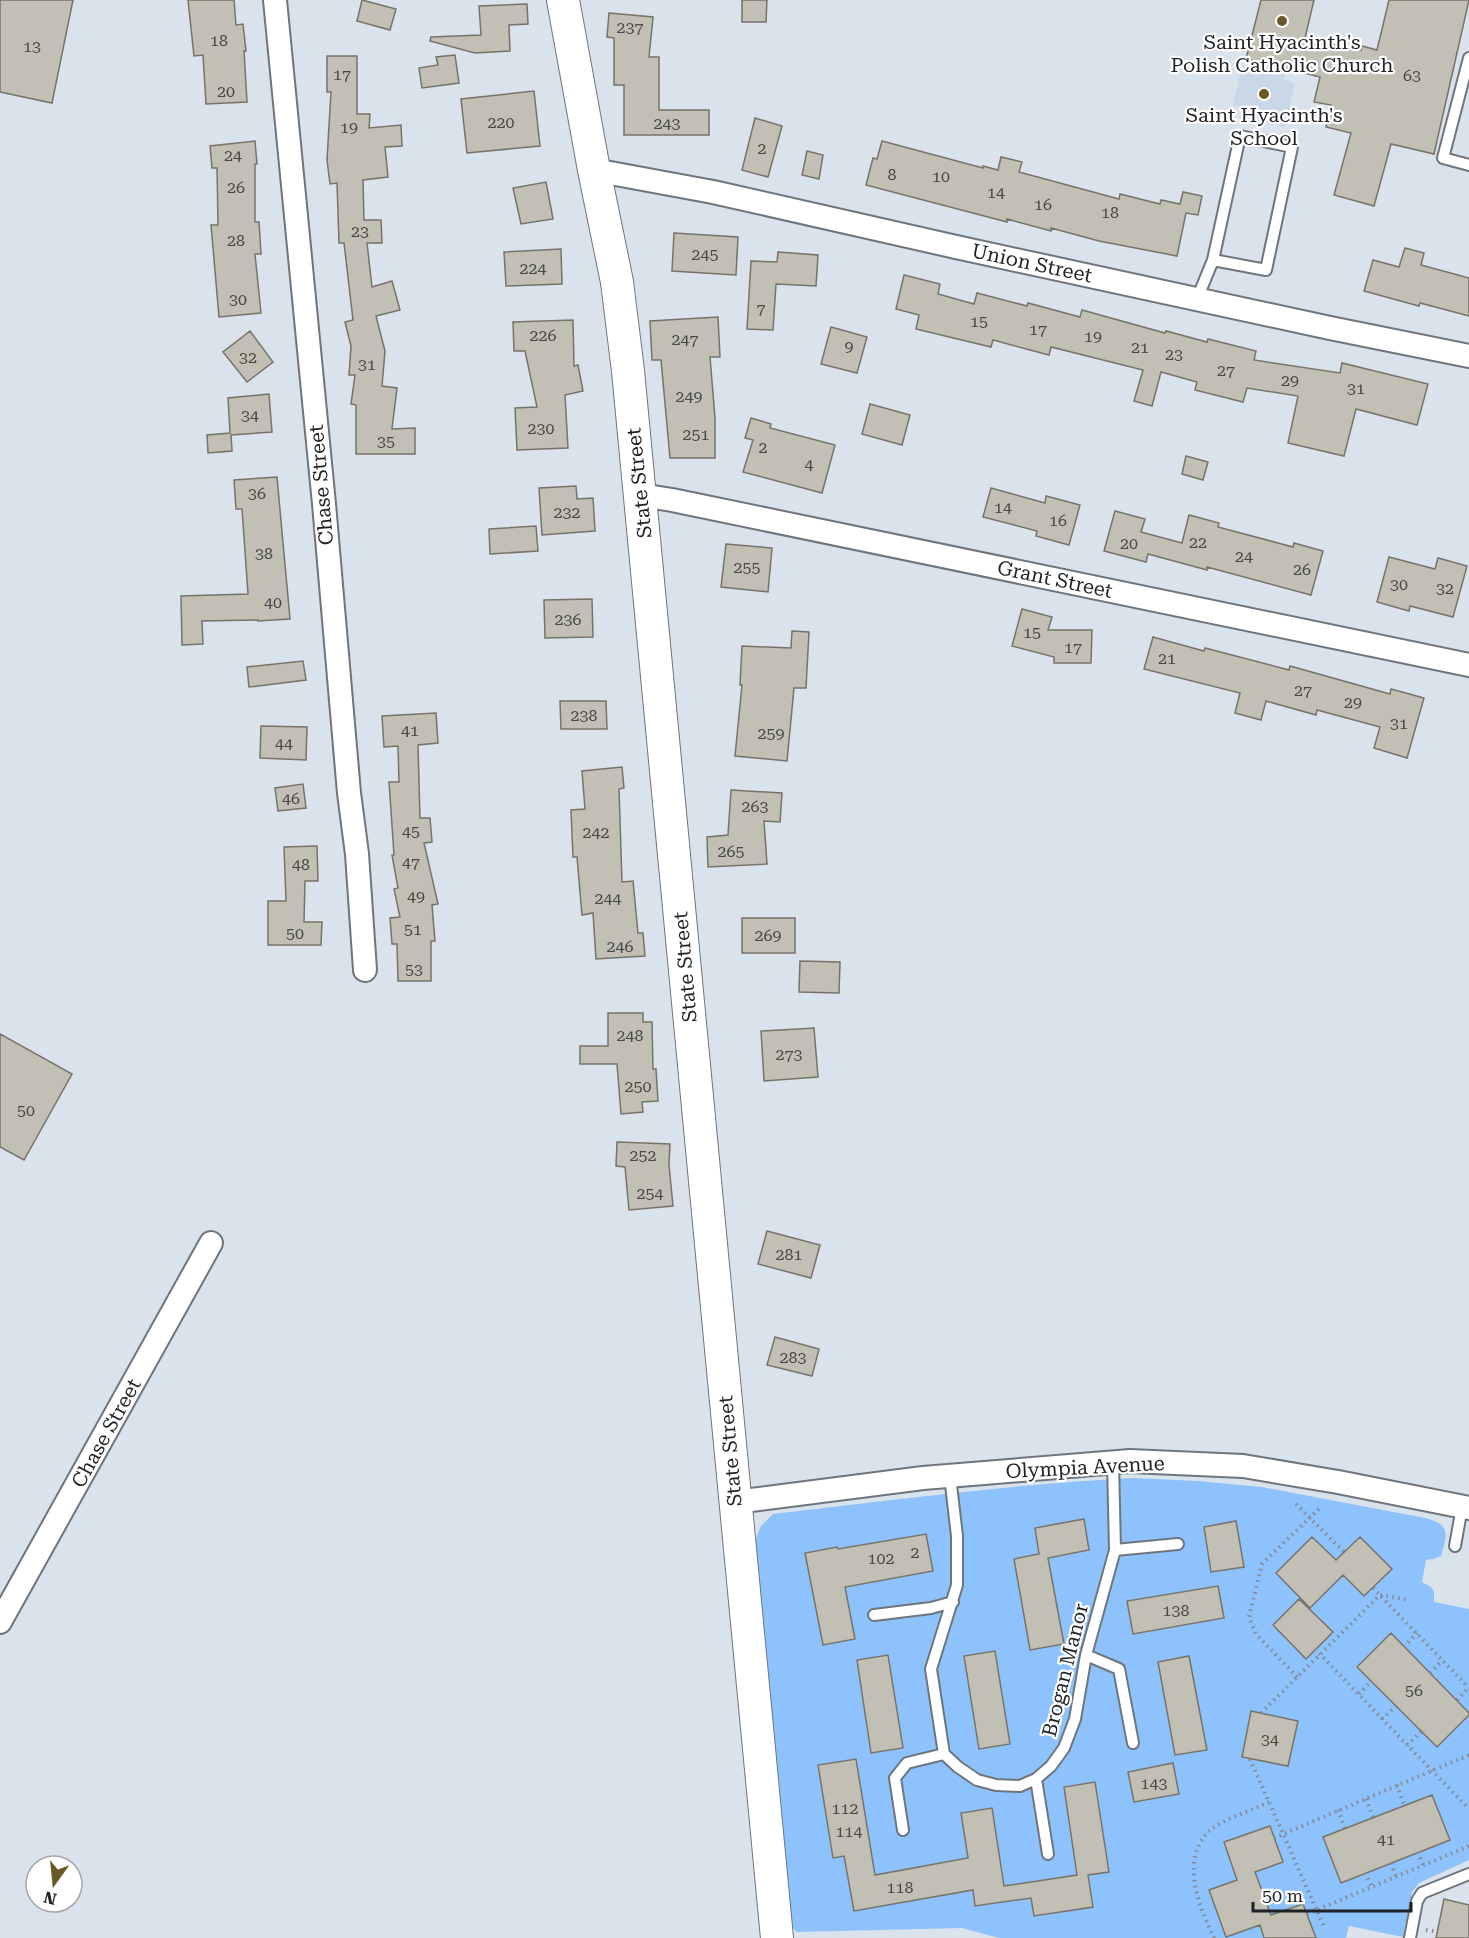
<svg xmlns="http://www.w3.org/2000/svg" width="1469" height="1938" font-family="'Roboto Serif',serif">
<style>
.built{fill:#cad7e7}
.green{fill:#8ec2fc}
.building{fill:#c2bfb4;stroke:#777369;stroke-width:1.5}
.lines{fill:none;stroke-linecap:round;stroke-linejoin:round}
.lane-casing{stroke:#6e757d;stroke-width:14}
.street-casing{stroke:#6e757d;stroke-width:26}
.secondary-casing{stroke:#6e757d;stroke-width:34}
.path{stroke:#838990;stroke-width:4;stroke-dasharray:1.5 4.5;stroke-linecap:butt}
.lane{stroke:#fff;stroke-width:10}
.street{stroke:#fff;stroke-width:22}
.secondary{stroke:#fff;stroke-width:32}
.poi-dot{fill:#695927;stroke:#fff;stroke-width:2}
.labels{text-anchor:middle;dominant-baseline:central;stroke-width:4.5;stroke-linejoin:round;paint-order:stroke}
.number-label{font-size:16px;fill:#474849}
.poi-label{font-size:20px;fill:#1e2125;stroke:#fff}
.street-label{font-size:20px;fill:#1e2125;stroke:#fff}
</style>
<rect width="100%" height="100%" fill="#dae2ec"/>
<!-- built -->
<path class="built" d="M1252,60L1286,69L1284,80L1295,83L1285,127L1254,120L1256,111L1233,105L1241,70L1249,72Z"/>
<!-- green -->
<path class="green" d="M1133,1478L1198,1481L1262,1487L1425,1518C1450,1524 1448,1534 1441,1556L1434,1559L1426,1560L1422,1582L1431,1587L1434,1592V1602L1469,1609V1860L1419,1883L1412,1892L1403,1937L1349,1926L1346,1938H999L962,1928L797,1932L792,1927L755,1541L761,1526L773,1514C893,1500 1013,1484 1133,1478Z"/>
<!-- building -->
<path class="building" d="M0,0H73L52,103L0,92Z
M188,0H234L236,25L243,24L246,51H244L247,102L206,104L203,55L194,56Z
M362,0L396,9L390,30L357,21Z
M742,0H767L766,22H742Z
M1261,0H1314L1305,38L1352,49V48L1361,50L1362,46L1377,50L1389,0H1469L1434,154L1391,144L1374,206L1334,195L1351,133L1326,127L1331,105L1314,102L1320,77L1246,59Z
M527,4L528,24L509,25L510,51L475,53L430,41L431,37L481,35L479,6Z
M609,13L653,17L649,57H659V110H709V135H624V85H614V38L607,37Z
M455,55L459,83L422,88L419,68L438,65L436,57Z
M327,56H357V114H370L369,128L401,125L402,146L385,147L388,177L363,180L364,220H381L382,243H367L372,287L392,281L400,310L376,316L385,351L382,386L397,388L392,429L415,428V454H356V405L351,404L355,375H349L351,346L345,322L353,320L344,243H339L337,183L330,184L327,160L331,92H327Z
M534,91L540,146L467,153L461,99Z
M755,118L782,126L768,177L742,170Z
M255,141L257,164H255V222H259L261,254H255L261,313L219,317L211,225H218L217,168H212L210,146Z
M882,141L983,168V166L998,170L1001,157L1022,162L1019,172L1119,199L1120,194L1160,204L1161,200L1180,204L1183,192L1202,196L1198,215L1186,213L1177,256L1099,241L1051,228V231L1007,219V222L866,185L873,158L877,159Z
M807,151L823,155L819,179L802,175Z
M546,182L553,219L521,224L513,188Z
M674,233L738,237L736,275L672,271Z
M1405,248L1424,253L1421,265L1469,278V316L1420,303L1419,306L1364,291L1373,260L1399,267Z
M561,249L562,284L506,286L504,252Z
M778,252L818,255L816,286L776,284L773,330L747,329L751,261L777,262Z
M904,275L940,284L938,294L974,304L977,293L1027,306L1028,303L1080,317L1082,310L1165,333L1166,331L1207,342L1208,339L1256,351L1254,360L1340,373L1342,363L1428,384L1417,425L1356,409L1344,456L1288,443L1298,396L1247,388L1243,402L1195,390L1197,382L1161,372L1152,406L1134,401L1143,370L1051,347L1049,355L993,340L991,347L916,329L919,315L896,309Z
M718,317L720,357H710L715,418V458H670L661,360H652L650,321Z
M573,320L574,366L578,365L583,391L565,395L568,448L517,450L515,408L537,407L525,351H514L513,322Z
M831,327L867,337L857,373L821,364Z
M250,331L273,362L247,382L223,352Z
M269,394L272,432L231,435L232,451L208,453L207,435L230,433L228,398Z
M870,404L910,415L902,445L862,434Z
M751,418L771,424L770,428L835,445L822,493L743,472L753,440L745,438Z
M1186,456L1208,462L1203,480L1182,474Z
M277,477L290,619L258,621V620L202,621L203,644L182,645L181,596L248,594L242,509H236L234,480Z
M576,486L577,499L593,498L595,531L542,535L539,488Z
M991,488L1045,503L1046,496L1080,505L1069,545L1036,536L1037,531L983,517Z
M1115,511L1145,519L1141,532L1182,543L1189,515L1219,523L1218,527L1293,547L1294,543L1323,551L1311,595L1207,567V570L1148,554L1146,562L1104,551Z
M536,526L538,551L490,554L489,529Z
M726,544L772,548L768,592L721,587Z
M1389,557L1435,569L1438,558L1467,566L1453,617L1410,606L1409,611L1377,602Z
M592,599L593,637L545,638L544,600Z
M1022,609L1052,617L1048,630H1092L1091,663H1054V657L1012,646Z
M792,631L809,632L806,688H794L787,761L735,756L742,685H740L742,646L791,648Z
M1153,637L1204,651L1205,648L1289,670L1290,666L1390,694L1391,689L1424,698L1407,758L1374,748L1380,727L1317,710L1316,715L1266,701L1261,720L1235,713L1240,693L1144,669Z
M303,661L306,680L249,687L247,667Z
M560,701H606L607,729H561Z
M436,713L438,743L418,745L420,818H430L432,842L424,843L438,904L432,905L435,941H431V981H398L397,944H392L390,918L400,917L394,889L398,888L392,855H394L389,782H399L398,746L384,747L382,716Z
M261,726L307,727L306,760L260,758Z
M622,767L624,788L619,789L622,882L633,881L638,933H643L645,956L596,959L593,913L582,915L577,857H573L571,810L585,809L582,771Z
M303,784L306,808L278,811L275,788Z
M731,790L782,793L780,822L764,821L767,864L708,867L707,837L728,835Z
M317,846L318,881H305L304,922H322L321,945H268V901H286L284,847Z
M742,918H795V953H742Z
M800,961L840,962L839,993L799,992Z
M608,1013H643V1022H652L653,1069H656L658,1101L642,1102L643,1112L621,1114L617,1064H580V1046H608Z
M814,1028L818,1077L764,1081L761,1031Z
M0,1034L72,1074L24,1160L0,1147Z
M617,1142L670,1144L669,1165L673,1206L629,1210L625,1167L616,1166Z
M767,1231L820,1245L811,1278L758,1264Z
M775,1337L819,1349L812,1376L767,1365Z
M1084,1519L1089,1550L1048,1558L1064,1644L1030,1650L1014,1559L1039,1554L1035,1528Z
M1236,1521L1244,1567L1211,1572L1204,1527Z
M926,1534L933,1571L845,1587L855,1639L823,1645L805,1553L837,1547L838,1549Z
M1312,1537L1336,1560L1360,1537L1392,1569L1364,1596L1343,1575L1310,1608L1276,1573Z
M1218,1586L1224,1618L1133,1634L1127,1601Z
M1299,1599L1333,1632L1306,1659L1273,1625Z
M1391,1633L1469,1713V1715L1437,1747L1357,1667Z
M995,1651L1010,1744L979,1749L964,1656Z
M888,1655L903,1748L871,1753L857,1660Z
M1189,1656L1207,1750L1175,1755L1158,1662Z
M1251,1711L1298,1721L1288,1766L1242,1757Z
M856,1759L875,1875L968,1858L961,1813L992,1808L1004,1886L1077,1875L1064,1787L1095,1782L1109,1872L1088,1875L1093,1907L1034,1916L1031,1898L975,1906L973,1890L854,1911L844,1856L833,1858L818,1765Z
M1173,1763L1179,1794L1134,1802L1128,1772Z
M1432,1795L1450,1840L1341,1883L1323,1837Z
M1270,1826L1283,1862L1255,1872L1271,1915L1303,1904L1316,1938H1264L1260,1925L1226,1937L1209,1890L1237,1880L1224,1842Z
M1444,1899L1469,1905V1938H1436Z"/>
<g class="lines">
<defs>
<path id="lane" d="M1469,58L1443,158L1469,165
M1197,299L1213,260L1240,136L1292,147L1266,270L1213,260
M950,1476L957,1536V1585L931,1669L944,1754L958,1767L977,1780L996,1785L1020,1786L1036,1779L1051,1766L1064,1748L1075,1719L1086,1655L1115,1550L1113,1462
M1455,1546L1462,1507
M1115,1550L1178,1544
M874,1615L931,1608L953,1602
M1086,1655L1119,1669L1133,1743
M1036,1779L1048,1854
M903,1830L895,1778L907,1763L944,1754
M1410,1938L1417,1901L1422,1893L1469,1874"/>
<path id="street" d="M275,0L324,504L349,793L357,854L365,970
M594,170L713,192L956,247L1330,328L1469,356
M641,495L672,500L1469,665
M735,1502L923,1478L1130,1461L1243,1466L1338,1482L1469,1508
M0,1622L211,1243"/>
<path id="secondary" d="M563,0L594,170L617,282L628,371L777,1938"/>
</defs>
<!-- lane casing -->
<use href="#lane" class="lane-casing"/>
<!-- street casing -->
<use href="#street" class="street-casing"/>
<!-- secondary casing -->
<use href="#secondary" class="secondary-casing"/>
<!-- path -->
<path class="path" d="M1296,1504L1344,1552
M1373,1588L1469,1688
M1404,1647L1417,1633
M1315,1649L1469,1809
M1430,1673L1443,1660
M1297,1677L1256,1634L1249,1617L1262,1564L1320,1508
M1359,1694L1371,1681
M1457,1700L1469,1687
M1261,1713L1380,1595L1408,1600
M1382,1719L1396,1706
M1407,1745L1421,1732
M1250,1759L1325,1929
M1397,1785L1404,1805
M1366,1799L1373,1817
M1338,1810L1345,1828
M1274,1838L1469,1755
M1418,1852L1423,1865
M1391,1863L1396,1876
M1365,1873L1372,1887
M1307,1914L1469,1846
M1426,1930L1437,1932
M1214,1938C1200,1908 1180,1863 1207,1833C1219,1820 1253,1810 1269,1802"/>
<!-- lane -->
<use href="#lane" class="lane"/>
<!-- street -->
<use href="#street" class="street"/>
<!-- secondary -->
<use href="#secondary" class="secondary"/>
</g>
<!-- markers -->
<g class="poi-dot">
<circle cx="1282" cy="21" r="6"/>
<circle cx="1264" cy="94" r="6"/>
</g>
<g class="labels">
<!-- number labels -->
<g class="number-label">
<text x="630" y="27">237</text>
<text x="219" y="40">18</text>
<text x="32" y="46">13</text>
<text x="342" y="74">17</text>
<text x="1412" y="75">63</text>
<text x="226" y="91">20</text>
<text x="501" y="122">220</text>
<text x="667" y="123">243</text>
<text x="349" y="127">19</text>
<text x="762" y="148">2</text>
<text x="233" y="155">24</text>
<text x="892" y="174">8</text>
<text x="941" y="176">10</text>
<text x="236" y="187">26</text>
<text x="996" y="192">14</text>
<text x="1043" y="204">16</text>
<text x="1110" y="212">18</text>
<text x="360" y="231">23</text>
<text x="236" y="240">28</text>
<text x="705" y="254">245</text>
<text x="533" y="268">224</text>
<text x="238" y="299">30</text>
<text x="761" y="308">7</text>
<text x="979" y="321">15</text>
<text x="1038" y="329">17</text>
<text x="543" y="335">226</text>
<text x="1093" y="336">19</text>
<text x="685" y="339">247</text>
<text x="849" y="346">9</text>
<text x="1140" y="347">21</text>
<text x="1174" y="354">23</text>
<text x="248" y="357">32</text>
<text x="367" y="364">31</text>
<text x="1226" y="370">27</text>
<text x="1290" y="380">29</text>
<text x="1356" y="388">31</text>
<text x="689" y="396">249</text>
<text x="250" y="415">34</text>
<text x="541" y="428">230</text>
<text x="696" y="434">251</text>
<text x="386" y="441">35</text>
<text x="763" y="447">2</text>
<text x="809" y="464">4</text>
<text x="257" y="493">36</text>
<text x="1003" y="507">14</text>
<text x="567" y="512">232</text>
<text x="1058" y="520">16</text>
<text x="1198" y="542">22</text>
<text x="1129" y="543">20</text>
<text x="264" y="553">38</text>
<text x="1244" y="556">24</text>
<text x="747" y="567">255</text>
<text x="1302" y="569">26</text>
<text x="1399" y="584">30</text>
<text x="1445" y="588">32</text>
<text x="273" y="602">40</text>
<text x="568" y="619">236</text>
<text x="1032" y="632">15</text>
<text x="1073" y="647">17</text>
<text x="1167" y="658">21</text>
<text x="1303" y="690">27</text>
<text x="1353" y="702">29</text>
<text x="584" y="715">238</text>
<text x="1399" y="723">31</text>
<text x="410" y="730">41</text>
<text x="771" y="733">259</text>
<text x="284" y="743">44</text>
<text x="291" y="798">46</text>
<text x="755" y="806">263</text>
<text x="411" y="831">45</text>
<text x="596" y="832">242</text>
<text x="731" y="851">265</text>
<text x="411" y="862">47</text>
<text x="301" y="864">48</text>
<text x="416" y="896">49</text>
<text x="608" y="898">244</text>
<text x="413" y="929">51</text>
<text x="295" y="933">50</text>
<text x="768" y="935">269</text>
<text x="620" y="946">246</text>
<text x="414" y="969">53</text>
<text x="630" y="1035">248</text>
<text x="789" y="1054">273</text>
<text x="638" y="1086">250</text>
<text x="26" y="1110">50</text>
<text x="643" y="1155">252</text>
<text x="650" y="1193">254</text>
<text x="789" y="1254">281</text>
<text x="793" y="1357">283</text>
<text x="915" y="1552">2</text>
<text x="881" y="1558">102</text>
<text x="1176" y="1610">138</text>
<text x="1414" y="1690">56</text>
<text x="1270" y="1739">34</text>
<text x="1154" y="1783">143</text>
<text x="845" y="1808">112</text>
<text x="849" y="1831">114</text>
<text x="1386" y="1839">41</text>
<text x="900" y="1887">118</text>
</g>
<!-- poi labels -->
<g class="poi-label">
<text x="1282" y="42">Saint Hyacinth's<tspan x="1282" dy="23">Polish Catholic Church</tspan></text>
<text x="1264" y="115">Saint Hyacinth's<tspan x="1264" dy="23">School</tspan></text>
</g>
<!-- street labels -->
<g class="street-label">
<text transform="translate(1032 263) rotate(12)">Union Street</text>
<text transform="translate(639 483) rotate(-96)">State Street</text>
<text transform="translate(321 485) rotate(-95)">Chase Street</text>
<text transform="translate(1055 579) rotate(12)">Grant Street</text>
<text transform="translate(685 967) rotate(-95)">State Street</text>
<text transform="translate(106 1433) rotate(-61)">Chase Street</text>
<text transform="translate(730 1451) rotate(-95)">State Street</text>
<text transform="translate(1085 1467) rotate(-3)">Olympia Avenue</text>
<text transform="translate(1065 1670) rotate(-76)">Brogan Manor</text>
</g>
</g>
<!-- north arrow -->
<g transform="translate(54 1884) rotate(195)"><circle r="28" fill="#ffffff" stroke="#a5a6a8" stroke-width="1.5"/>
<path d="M0-4.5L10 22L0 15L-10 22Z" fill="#695927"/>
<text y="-9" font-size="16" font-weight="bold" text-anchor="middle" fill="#1e2125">N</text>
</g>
<!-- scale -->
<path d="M1253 1902v9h158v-9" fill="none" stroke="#1e2125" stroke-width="3"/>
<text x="1262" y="1902" font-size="18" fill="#1e2125" stroke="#ffffff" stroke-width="4.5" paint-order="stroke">50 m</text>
</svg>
